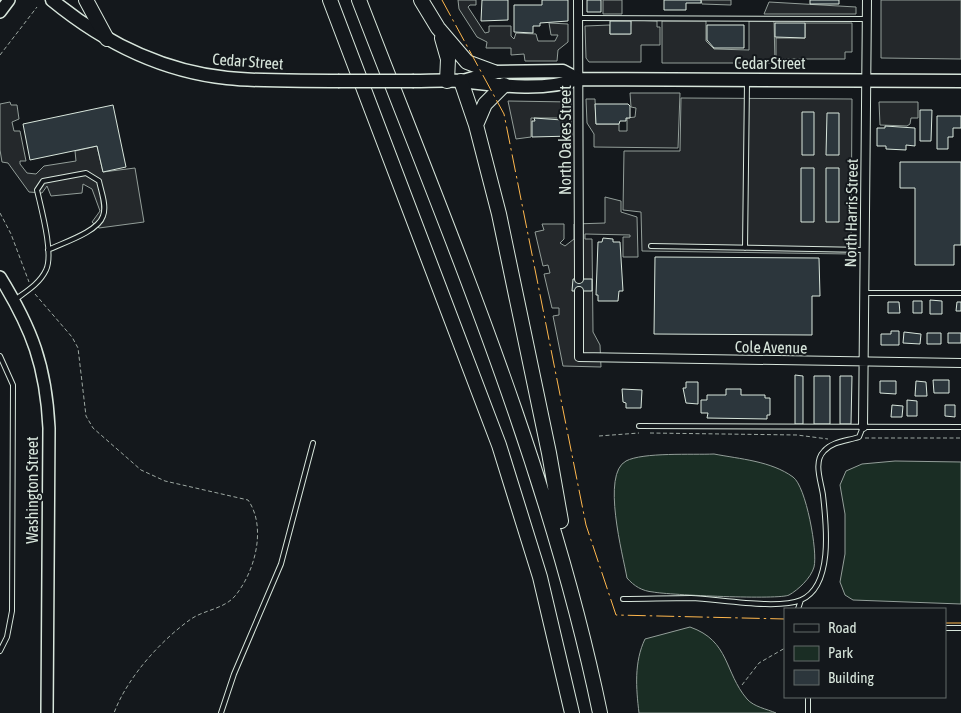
<svg xmlns="http://www.w3.org/2000/svg" width="961" height="713" font-family="'Asap Condensed',sans-serif">
<style>
.green{fill:#1a2d24;stroke:#939e99}
.parking{fill:#24282b;stroke:#939e99}
.building{fill:#2c363c;stroke:#d8e6dc}
.lines{fill:none;stroke-linecap:round;stroke-linejoin:round}
.service-casing{stroke:#d8e6dc;stroke-width:6}
.minor-casing{stroke:#d8e6dc;stroke-width:10}
.secondary-casing{stroke:#d8e6dc;stroke-width:14}
.primary-casing{stroke:#d8e6dc;stroke-width:15}
.motorway-casing{stroke:#d8e6dc;stroke-width:16}
.path{stroke:#9da8a2;stroke-width:1;stroke-dasharray:4 2.5;stroke-linecap:butt}
.service{stroke:#14181c;stroke-width:4}
.minor{stroke:#14181c;stroke-width:8}
.secondary{stroke:#14181c;stroke-width:11}
.primary{stroke:#14181c;stroke-width:12}
.motorway{stroke:#14181c;stroke-width:14}
.primary-bridge-casing{stroke:#d8e6dc;stroke-width:15;stroke-linecap:butt}
.primary-bridge{stroke:#14181c;stroke-width:12}
.power{stroke:#ffb74d;stroke-width:1;stroke-dasharray:18 4 2.5 4;stroke-linecap:butt}
.labels{text-anchor:middle;dominant-baseline:central;stroke-width:4;stroke-linejoin:round;paint-order:stroke}
.street-label{font-size:16px;fill:#d8e6dc;stroke:#14181c}
</style>
<rect width="100%" height="100%" fill="#14181c"/>
<!-- green -->
<path class="green" d="M714,454C740,459 771,461 793,477C806,486 818,552 814,567C811,578 798,590 789,595C780,600 669,595 653,592C642,591 634,586 627,578C623,555 601,474 626,461C643,452 693,455 714,454Z
M895,461L961,462V604L853,600L845,595L840,582L845,554V514L840,485L846,471L862,464Z
M690,627C730,641 724,672 747,699C754,707 767,709 776,713H639C636,688 634,662 645,639Z"/>
<!-- parking -->
<path class="parking" d="M458,0H476V5H470L468,7L485,33L489,32V26H511V36L514,39L516,33L536,34L538,41H555L558,35H551L549,23L568,24V42L558,50L557,61H525L524,54L511,55V48H486L487,42L477,37L459,9Z
M603,0H622V14H603Z
M701,0H731V5L702,4Z
M881,0H961V59L881,58Z
M769,2L856,7V14H764Z
M631,20L657,21V27H660V45H641V62H589L586,58L585,26L610,25V34H630Z
M662,21H706V41L714,49L749,50V21H774L775,63H662Z
M805,23H852V52H845V59H776V38H805Z
M630,93H680L678,148L594,147V134L587,123L586,99H595L596,124H619V131H627V118L635,117L636,108L631,107Z
M681,98L852,99L851,254L642,251L641,212L623,210L624,151H680Z
M508,101L571,102V124L563,125L561,118H531V137L516,139Z
M10,102L11,105H17L19,119L12,122L14,131H20L26,161H20V164L27,173L36,174L44,166L76,161L75,151L97,146L103,172L135,168L144,222L99,228L92,222L100,211L92,189L83,184L82,193L51,196L47,186L42,193L29,192L8,163L2,162L0,150V104Z
M879,102H918V118H911L910,124L907,126L880,125Z
M605,197L621,201V212L637,217L638,257H623V237H630V235L585,234V239H592L593,332L600,345L601,367L563,366L553,316L559,315V308H552L544,274L550,273L548,265L543,266L535,232L544,230L542,224H564V239L560,243L565,246L574,239V224L605,223Z"/>
<!-- building -->
<path class="building" d="M482,0H508V20L481,21Z
M542,0H568V21L540,23V26H533V33L514,32V5H542Z
M587,0H601V12H587Z
M664,0H701V3H686V10H664Z
M810,0H839V4H810Z
M610,21H631V34H610Z
M775,23H805V38L775,37Z
M707,25H744V48H714L707,40Z
M595,104H628L630,106V118H626V121H620L619,124H596Z
M113,105L126,167L103,172L97,146L30,160L23,124Z
M920,110H932L931,141H920Z
M802,112H814V155H802Z
M827,113H839V155H826Z
M937,116H961V128H953V137H948V149H937Z
M534,118L562,120L563,125L571,124L572,136L532,137V121H535Z
M885,126L915,128V146L906,145V150L886,149V146H877V128H885Z
M900,162H961V245H954V265H915V188H900Z
M801,168H814V222H801Z
M826,168H839V222H826Z
M603,238L613,239V242H620L623,291H619L618,301H598V295H596L598,242H602Z
M655,257L819,258L820,296H812V335L654,334Z
M573,279H592V291H572Z
M930,300L942,301V314H930Z
M913,301H922V313H913Z
M888,302H899L900,313H888Z
M957,302H961V311H956Z
M891,331H899V345H881V334H891Z
M904,332L921,334L920,344L903,343Z
M927,333H941V344H927Z
M948,333H961V343H948Z
M795,375L803,376V424H795Z
M814,376H830V424H814Z
M840,376H852L851,424H840Z
M933,380H949V393H934Z
M880,381H896V394L880,393Z
M916,381L926,382L927,396H915Z
M686,382H698V404L686,403L683,388H686Z
M622,389L642,390L641,408H626V403L623,402Z
M726,389H741V395H765V398H770V415H767V419L707,418L708,413H701V400H707V395H726Z
M907,400L917,401V416H907Z
M892,405L903,406L902,417H891Z
M945,405H955V417L945,416Z"/>
<g class="lines">
<defs>
<path id="service" d="M579,18L867,19
M651,246L864,250
M745,248L747,82
M863,293H961
M16,299C27,291 40,283 46,270C54,254 41,208 37,190L43,181L86,173L99,181C101,191 107,206 103,216C98,232 62,243 48,250
M0,356L13,385L12,611L7,637L0,651
M639,426L961,427
M623,599C645,599 668,598 691,598C719,599 777,610 801,600C834,586 826,523 823,495C821,481 813,462 824,451C833,441 847,441 859,437L863,427
M798,609L801,600
M945,628H961
M221,713L234,674L281,564L313,443
M808,713V697"/>
<path id="minor" d="M578,0L579,279
M579,291V357L961,363
M863,427L867,0"/>
<path id="secondary" d="M0,12L9,0
M0,277C32,329 46,366 49,428L47,713"/>
<path id="primary" d="M52,0C102,41 161,71 227,78C264,82 301,80 338,81
M414,81C429,81 445,80 460,81C496,85 544,92 578,79L961,81
M463,81L494,72L563,71L578,79"/>
<path id="motorway" d="M86,0L107,39
M330,0L499,445L540,577L572,713
M359,0C449,234 549,466 600,713
M421,0L438,28L467,62L494,72
M442,38L448,59L447,81
M461,81L476,125L499,214L549,453L561,521
M476,125L485,104L504,85"/>
</defs>
<!-- service casing -->
<use href="#service" class="service-casing"/>
<!-- minor casing -->
<use href="#minor" class="minor-casing"/>
<!-- secondary casing -->
<use href="#secondary" class="secondary-casing"/>
<!-- primary casing -->
<use href="#primary" class="primary-casing"/>
<!-- motorway casing -->
<use href="#motorway" class="motorway-casing"/>
<!-- path -->
<path class="path" d="M0,55L37,7
M0,213L11,234L29,282
M35,294L72,337L78,348L86,416L93,428L141,470L165,481L248,500C267,527 255,572 235,596C224,609 204,610 191,619C160,641 127,678 114,713
M650,433L797,435L828,439
M599,436L639,433
M865,438H961
M742,685L759,663L785,648"/>
<!-- service -->
<use href="#service" class="service"/>
<!-- minor -->
<use href="#minor" class="minor"/>
<!-- secondary -->
<use href="#secondary" class="secondary"/>
<!-- primary -->
<use href="#primary" class="primary"/>
<!-- motorway -->
<use href="#motorway" class="motorway"/>
<defs>
<path id="primary-bridge" d="M338,81H414"/>
</defs>
<!-- primary-bridge casing -->
<use href="#primary-bridge" class="primary-bridge-casing"/>
<!-- primary-bridge -->
<use href="#primary-bridge" class="primary-bridge"/>
<!-- power -->
<path class="power" d="M442,0L504,114L586,525L616,615L785,619
M945,623H961"/>
</g>
<g class="labels">
<!-- street labels -->
<g class="street-label">
<text transform="translate(248 61) rotate(4)">Cedar Street</text>
<text x="770" y="63">Cedar Street</text>
<text transform="translate(565 140) rotate(-90)">North Oakes Street</text>
<text transform="translate(851 213) rotate(-89)">North Harris Street</text>
<text transform="translate(771 347) rotate(1)">Cole Avenue</text>
<text transform="translate(32 490) rotate(-90)">Washington Street</text>
</g>
</g>
<!-- legend -->
<rect x="784" y="608" width="162" height="90" fill="#14181c" stroke="#626a69"/>
<rect x="794" y="624" width="25" height="8" fill="#14181c" stroke="#626a69"/>
<text x="828" y="633" font-size="15" fill="#d8e6dc">Road</text>
<rect x="794" y="646" width="25" height="15" fill="#1a2d24" stroke="#626a69"/>
<text x="828" y="658" font-size="15" fill="#d8e6dc">Park</text>
<rect x="794" y="670" width="25" height="15" fill="#2c363c" stroke="#626a69"/>
<text x="828" y="683" font-size="15" fill="#d8e6dc">Building</text>
</svg>
